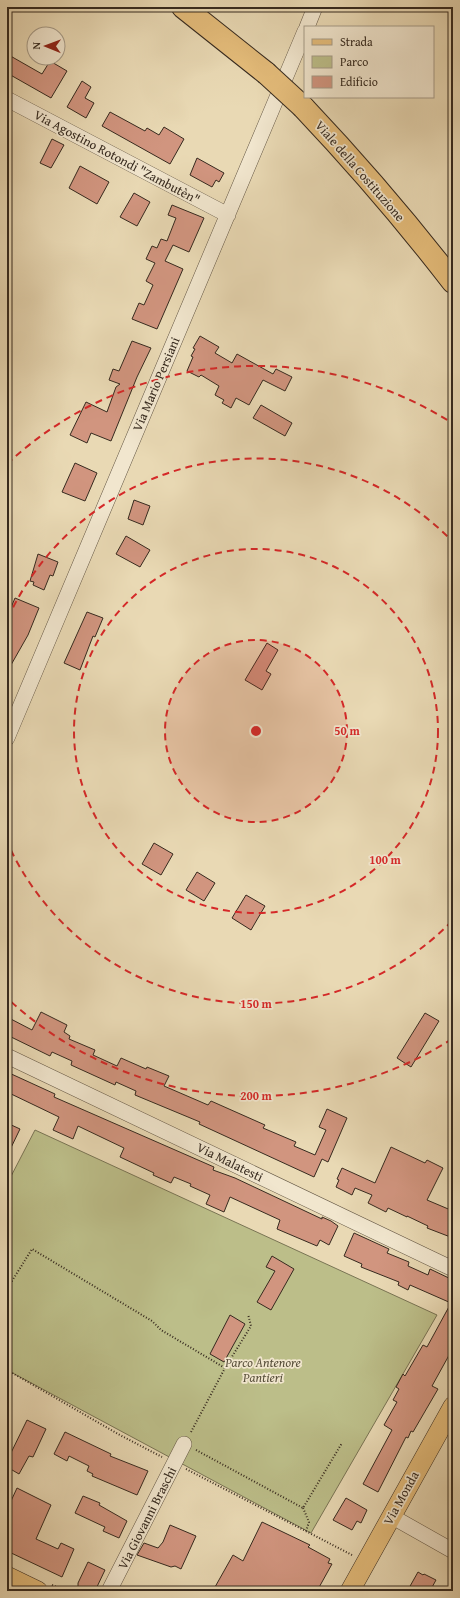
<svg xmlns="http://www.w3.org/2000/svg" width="460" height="1598" font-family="'Gentium Book Plus',serif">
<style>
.green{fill:#bcbe89;stroke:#797454}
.building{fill:#d1957f;stroke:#362a1f}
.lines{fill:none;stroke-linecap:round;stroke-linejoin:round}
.minor-casing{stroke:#635644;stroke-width:16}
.major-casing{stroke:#362a1f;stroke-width:20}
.highway-casing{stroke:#362a1f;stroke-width:24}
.path{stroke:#362a1f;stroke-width:2;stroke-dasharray:1 2;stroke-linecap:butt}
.minor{stroke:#f1e6ce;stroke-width:15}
.major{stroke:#e4bc7a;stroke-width:19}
.highway{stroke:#e4bc7a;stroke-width:22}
.highway-bridge-casing{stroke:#362a1f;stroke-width:24;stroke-linecap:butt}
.highway-bridge{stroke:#e4bc7a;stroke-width:22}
.ring{fill:none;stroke:#d62828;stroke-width:2;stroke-dasharray:7 5}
.labels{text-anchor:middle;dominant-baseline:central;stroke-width:3.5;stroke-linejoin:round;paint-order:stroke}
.street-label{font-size:13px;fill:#362a1f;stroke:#f1e6ce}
.park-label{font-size:13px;font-style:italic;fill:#584f3a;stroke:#f1e6ce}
.centre{fill:#d62828;stroke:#f1e6ce;stroke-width:2}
.ring-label{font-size:12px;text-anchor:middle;font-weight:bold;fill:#d62828;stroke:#f1e6ce;stroke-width:3.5;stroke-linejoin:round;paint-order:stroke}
</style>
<rect width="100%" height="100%" fill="#e9d9b4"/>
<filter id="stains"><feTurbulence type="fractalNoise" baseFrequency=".005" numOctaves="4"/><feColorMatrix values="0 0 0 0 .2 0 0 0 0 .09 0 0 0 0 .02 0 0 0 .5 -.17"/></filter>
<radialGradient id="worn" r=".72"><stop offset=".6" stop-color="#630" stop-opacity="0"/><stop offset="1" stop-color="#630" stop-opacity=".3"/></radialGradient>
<!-- green -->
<path class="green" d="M35,1130L437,1315L311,1533L7,1370V1184Z"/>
<!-- building -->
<path class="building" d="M7,54L42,74L50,61L67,71L51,98L7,73Z
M82,81L91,87L85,98L94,103L86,118L67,107Z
M110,112L145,131L147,128L159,135L164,127L184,139L170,164L102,126Z
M52,139L64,145L51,168L40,163Z
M197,158L224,173L219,182L216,180L212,187L190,175Z
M80,166L109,182L97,204L69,188Z
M134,193L150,202L137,226L120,217Z
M172,205L204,218L189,252L173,245L165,261L183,269L157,329L132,319L139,303L144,305L153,285L146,281L155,263L146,259L152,246L157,248L161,239L167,241L176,218L168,215Z
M200,336L219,347L215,353L232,363L237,354L273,374L276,369L292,377L285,391L263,380L249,405L236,398L231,408L222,403L224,400L215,395L219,386L201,375L199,377L187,371L193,357L191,356L195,349L193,348Z
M132,341L151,348L137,377L111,441L91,433L87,443L70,435L86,402L107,412L116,387L120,384L109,380L113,369L119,371Z
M261,405L292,423L285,436L253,418Z
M75,463L97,473L85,501L62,492Z
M134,500L150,506L143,525L128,519Z
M126,536L150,550L140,567L116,554Z
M38,554L58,562L53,576L50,575L44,590L33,585L34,582L30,581Z
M15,598L39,608L28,635L7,672V617Z
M87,612L103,618L95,637L93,636L80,670L64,663Z
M267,643L278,650L266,671L271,674L262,690L245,680Z
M154,843L173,854L161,875L142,864Z
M197,872L215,883L204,901L186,890Z
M246,895L265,906L251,930L232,918Z
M41,1012L67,1025L64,1032L70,1036L69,1039L95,1050L93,1055L117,1066L121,1058L146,1069L147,1067L169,1076L164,1086L208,1105L211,1101L265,1125L263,1128L296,1142L294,1146L315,1155L326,1130L319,1127L327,1109L347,1118L328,1162L322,1159L314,1177L199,1124L200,1122L135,1095L136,1091L116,1082L115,1085L71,1065L72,1061L52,1052L50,1056L7,1035V1017L32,1030Z
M425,1013L439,1021L411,1067L397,1058Z
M7,1072L55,1094L54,1097L214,1167L213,1170L235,1178L322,1219V1217L331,1221L338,1226L329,1245L320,1240L317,1246L277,1229L280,1220L230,1197L224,1212L206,1204L210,1195L190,1186L191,1184L174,1177L171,1183L153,1175L154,1173L120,1157L124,1148L78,1126L73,1139L53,1130L59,1117L7,1092Z
M7,1123L20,1129L7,1156Z
M391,1147L425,1163L427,1160L443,1168L427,1200L453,1211V1238L427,1228L428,1226L407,1216V1217L388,1208L386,1212L368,1203L372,1195L355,1188L352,1195L336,1187L339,1180L337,1179L342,1168L375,1183Z
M354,1233L389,1249L387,1253L409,1262L408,1266L428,1275L430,1269L453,1280V1348L432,1386L438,1389L413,1432L411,1431L408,1438L406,1437L378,1492L363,1484L392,1430L384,1425L397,1402L393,1400L399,1389L396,1387L403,1374L405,1376L423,1345L427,1347L451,1303L410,1285L408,1290L398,1285L399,1282L361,1267L362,1264L344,1256Z
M272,1256L294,1269L271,1310L257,1302L275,1271L266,1267Z
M230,1315L245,1324L224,1362L210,1354Z
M27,1420L46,1429L33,1457L29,1456L19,1474L7,1467V1461Z
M65,1432L111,1454L110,1456L148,1471L137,1495L92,1476L93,1474L87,1471L89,1466L69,1456L67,1461L54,1454Z
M17,1488L51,1505L36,1539L58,1549L61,1543L74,1549L62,1577L7,1551V1500L11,1501Z
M83,1496L100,1503L99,1505L127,1521L119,1538L103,1531L105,1527L75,1513Z
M346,1498L367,1510L361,1523L357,1521L352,1530L333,1520Z
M262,1522L310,1545L308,1547L330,1559L328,1563L332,1564L317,1591H222L215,1587L233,1555L243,1561Z
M170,1525L196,1536L181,1569L175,1566L171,1567L137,1555L144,1543L158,1548L163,1542Z
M88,1562L105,1570L95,1591H88L78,1587V1583Z
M418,1572L423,1575L424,1574L436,1580L430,1591H415L409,1588Z"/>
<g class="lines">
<defs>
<path id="minor" d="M307,27L315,7
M7,99L228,215
M7,738L305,31
M7,1056L453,1269
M391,1516L453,1551
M109,1591L184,1444"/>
<path id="major" d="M7,1576L38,1591
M350,1591L453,1406"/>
<path id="highway" d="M183,7L266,73
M303,107C356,163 406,221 453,282"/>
</defs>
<!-- minor casing -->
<use href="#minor" class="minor-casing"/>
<!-- major casing -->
<use href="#major" class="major-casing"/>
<!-- highway casing -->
<use href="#highway" class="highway-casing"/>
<!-- path -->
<path class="path" d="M7,1289L32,1249L152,1321L161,1330L225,1368L251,1326L248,1314
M7,1370L118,1434L162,1457
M191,1432L225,1368
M196,1450L303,1508L342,1443
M186,1469L352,1555
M303,1508L309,1522L306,1531
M52,1585L65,1591"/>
<!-- minor -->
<use href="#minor" class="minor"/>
<!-- major -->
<use href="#major" class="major"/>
<!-- highway -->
<use href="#highway" class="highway"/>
<defs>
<path id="highway-bridge" d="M266,73L303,107"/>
</defs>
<!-- highway-bridge casing -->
<use href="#highway-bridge" class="highway-bridge-casing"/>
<!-- highway-bridge -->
<use href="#highway-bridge" class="highway-bridge"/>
</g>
<!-- distance rings -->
<circle cx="256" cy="731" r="91" fill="#d62828" fill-opacity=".12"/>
<g class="ring">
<circle cx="256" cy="731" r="91"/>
<circle cx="256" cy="731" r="182"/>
<path d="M452 921A273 273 0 0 1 8 844M8 618A273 273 0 0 1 452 541"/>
<path d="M452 1039A365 365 0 0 1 7 998M7 464A365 365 0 0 1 452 423"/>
</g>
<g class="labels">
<!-- street labels -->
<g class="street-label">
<text transform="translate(117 157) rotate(28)">Via Agostino Rotondi "Zambutèn"</text>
<text transform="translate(360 171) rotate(49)">Viale della Costituzione</text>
<text transform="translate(156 384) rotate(-67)">Via Mario Persiani</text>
<text transform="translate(230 1162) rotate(26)">Via Malatesti</text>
<text transform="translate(401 1498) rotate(-61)">Via Monda</text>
<text transform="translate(147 1518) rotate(-63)">Via Giovanni Braschi</text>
</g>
<!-- park labels -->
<g class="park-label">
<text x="263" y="1362">Parco Antenore<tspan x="263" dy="15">Pantieri</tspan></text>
</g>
</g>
<circle cx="256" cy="731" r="6" class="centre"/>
<g class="ring-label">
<text x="347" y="735">50 m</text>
<text x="385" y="864">100 m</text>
<text x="256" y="1008">150 m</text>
<text x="256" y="1100">200 m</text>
</g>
<!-- margin -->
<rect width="460" height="1598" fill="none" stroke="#e9d9b4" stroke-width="24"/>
<rect x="8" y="8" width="444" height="1582" fill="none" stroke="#362a1f" stroke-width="2"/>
<rect x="12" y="12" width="436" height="1574" fill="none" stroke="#362a1f"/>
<!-- legend -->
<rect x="304" y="26" width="130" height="72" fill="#f1e6ce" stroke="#a69b88"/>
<rect x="312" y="39" width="20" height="6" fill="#e4bc7a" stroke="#a69b88"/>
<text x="340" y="46" font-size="12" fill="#362a1f">Strada</text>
<rect x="312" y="56" width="20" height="12" fill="#bcbe89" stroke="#a69b88"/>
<text x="340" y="66" font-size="12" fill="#362a1f">Parco</text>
<rect x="312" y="76" width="20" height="12" fill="#d1957f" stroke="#a69b88"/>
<text x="340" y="86" font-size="12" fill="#362a1f">Edificio</text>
<!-- north arrow -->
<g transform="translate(46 46) rotate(271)"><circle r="19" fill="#f1e6ce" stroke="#a69b88"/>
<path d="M0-3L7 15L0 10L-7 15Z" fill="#8f2418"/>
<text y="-6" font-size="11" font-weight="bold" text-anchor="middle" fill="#362a1f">N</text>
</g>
<rect width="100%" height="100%" filter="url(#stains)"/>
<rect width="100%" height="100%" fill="url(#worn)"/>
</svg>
